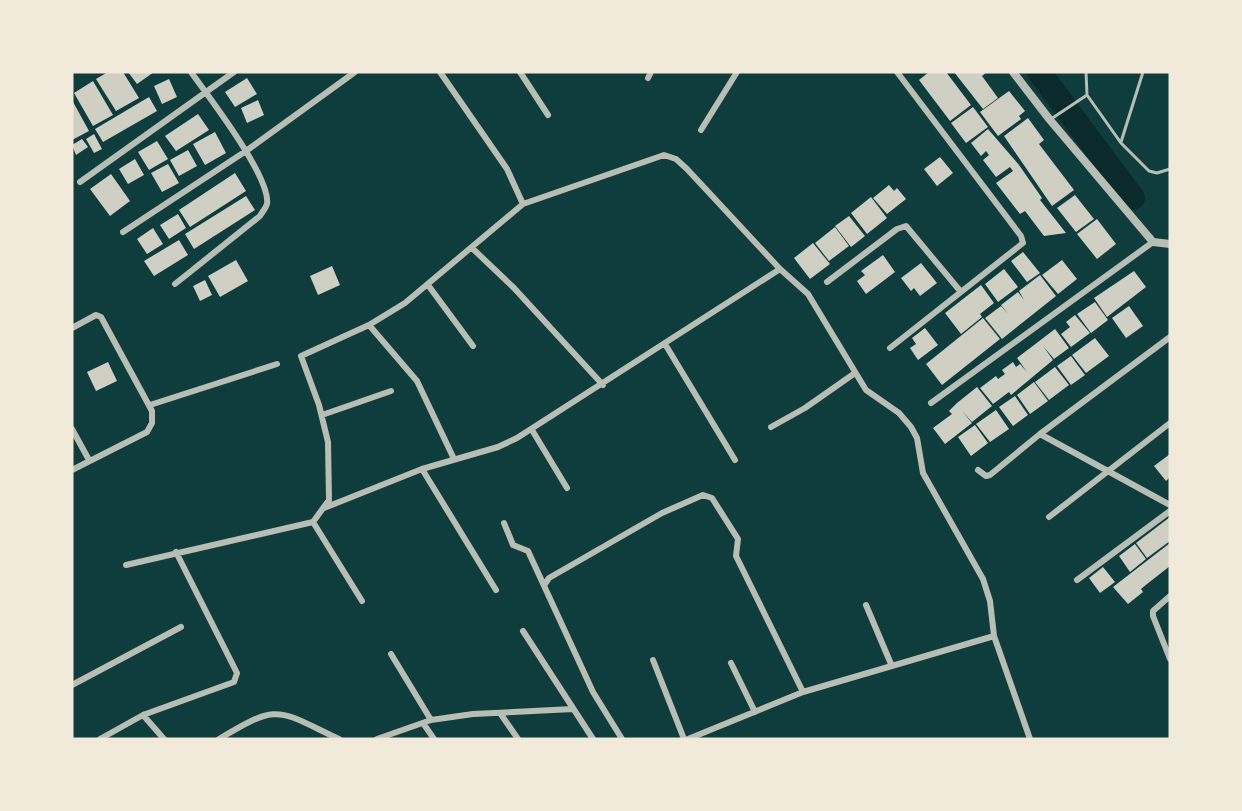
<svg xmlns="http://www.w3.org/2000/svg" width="1242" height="811" font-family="Ubuntu,sans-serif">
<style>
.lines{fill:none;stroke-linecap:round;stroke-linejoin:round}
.river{stroke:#0a2a2b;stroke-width:24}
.building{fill:#cfcfc3}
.service{stroke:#b8beb3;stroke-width:3}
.minor{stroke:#b8beb3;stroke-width:6}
.tertiary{stroke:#b8beb3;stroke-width:8}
</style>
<rect width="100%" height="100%" fill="#0f3d3e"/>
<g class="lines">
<!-- river -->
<path class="river" d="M1039,72L1133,198"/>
</g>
<!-- building -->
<path class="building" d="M108,72H123L139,98L116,111L96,79Z
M128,72H154L137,84Z
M929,72H946L971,105L950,121L919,80Z
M954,72H987L982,76L998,98L983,109Z
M247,78L257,94L235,107L225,92Z
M169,79L177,97L162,104L154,86Z
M93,81L113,115L93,126L74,93Z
M1009,91L1025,111L1019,116L1021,119L998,136L980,112Z
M149,97L157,111L103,142L95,129Z
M72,100L89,131L72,140Z
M258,100L264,115L247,123L241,108Z
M973,107L988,127L966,143L951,123Z
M198,114L209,130L176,151L165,136Z
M1028,118L1044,140L1039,144L1074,190L1052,206L1004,136Z
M988,129L1019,165L1042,198L1040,200L1066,233L1044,236L1025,211L1020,214L996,183L1013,171L1010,167L996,177L983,160L989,155L986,151L981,156L971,143Z
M215,132L226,153L205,165L193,144Z
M94,134L102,149L94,153L86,139Z
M82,139L88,147L76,155L72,145Z
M157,141L168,159L149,170L138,152Z
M188,150L197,166L179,176L170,160Z
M940,157L953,173L937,186L924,169Z
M135,159L144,175L128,184L119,169Z
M168,164L179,183L162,192L151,173Z
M235,173L246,191L190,227L179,210Z
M111,174L130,201L110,216L90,189Z
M889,185L894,191L897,188L906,199L887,214L873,198Z
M1075,195L1094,219L1076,232L1057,208Z
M246,196L255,210L194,249L185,234Z
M871,197L887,218L867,234L851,213Z
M178,214L186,228L169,239L160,225Z
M849,216L865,236L851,247L835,226Z
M1097,219L1116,244L1097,259L1077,234Z
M835,227L849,246L829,261L815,243Z
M153,228L163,244L147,254L137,239Z
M179,240L188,255L154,276L144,261Z
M813,243L830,264L810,279L794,258Z
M1023,252L1040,273L1027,282L1011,261Z
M883,255L895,272L866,294L857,281L865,275L861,271Z
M236,260L248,281L220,297L208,276Z
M1062,260L1077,279L1058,294L1042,275Z
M921,263L937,283L920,296L914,288L911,291L901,278Z
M332,266L340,285L318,295L310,276Z
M1004,269L1018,287L998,302L985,284Z
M1134,271L1146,287L1107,317L1094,298Z
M1040,275L1056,296L1002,339L985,318L1001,306L1008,314L1001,305L1018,292L1024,300L1019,291Z
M205,280L212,295L200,301L193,286Z
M981,285L994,303L980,314L982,317L961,334L945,313Z
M1095,302L1108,320L1091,333L1077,314Z
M1129,306L1143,326L1126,338L1112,318Z
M1075,315L1090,333L1071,347L1061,334L1070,327L1066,322Z
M983,318L1000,339L942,385L926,364Z
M925,328L938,345L918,360L910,348L916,344L912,338Z
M1055,329L1069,348L1054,359L1043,346L1053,360L1011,395L1009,392L993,404L980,388L996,376L998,379L1005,374L1002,370L1013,362L1016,367L1020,364L1027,372L1017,358Z
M1095,338L1109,356L1086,373L1072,355Z
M1071,356L1085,375L1071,385L1057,366Z
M108,362L117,381L96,391L87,372Z
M1055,367L1069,385L1049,400L1035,382Z
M1034,382L1048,401L1030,414L1017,395Z
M977,387L992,406L972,422L962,411L972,423L945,444L933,428L952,414L949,411L957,403Z
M1015,396L1028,415L1013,426L999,407Z
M996,410L1009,429L990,442L976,424Z
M975,425L988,443L971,456L958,437Z
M1170,454V477L1166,481L1154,466Z
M1170,517V541L1147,558L1136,543Z
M1170,543V566L1147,584L1141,589L1143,592L1128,604L1113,587Z
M1135,544L1146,559L1130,572L1119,556Z
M1103,567L1115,582L1100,593L1089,578Z"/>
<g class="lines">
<!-- service -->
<path class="service" d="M1086,72L1087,95L1121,143L1149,171L1157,173L1170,169
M1051,119L1087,95
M1121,142L1143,72"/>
<!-- minor -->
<path class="minor" d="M440,72L507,169L523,204
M520,72L548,115
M648,78L651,72
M701,130L737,72
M80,182L234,72
M123,232L246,151L355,72
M472,248L514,288L603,385
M827,282L897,229L906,226L961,292
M175,284L260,216C262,212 266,208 267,204C271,177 208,96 191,72
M428,285L473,346
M369,325L417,381L454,459
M72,328L96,315L101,317L152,411V423L147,432L72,470
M665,344L735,460
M890,348L1023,243L1021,236L897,72
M931,403L1153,242
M150,405L277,364
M322,415L391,391
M771,427L805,408L855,373
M72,429L89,460
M532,430L567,488
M1040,434L1170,505
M422,469L496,590
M978,470L986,476L990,475L1040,434L1170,337
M324,508L422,469L498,447L517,438L780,269
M1049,517L1170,423
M313,522L362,601
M504,523L513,545L528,551L593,692L622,739
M126,565L313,522L329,500L328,442L319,405L301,356L369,325L405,303L523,204L664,155L676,159L687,169L780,269L808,294L866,390L899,413L911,427L917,438L923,473L983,579L990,601L994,636L1030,739
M1077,580L1170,511
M545,584L549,578L662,513L703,495L712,498L738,539L736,556L803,692
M1170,596L1153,611V616L1170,659
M866,605L891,664
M523,631L593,739
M391,654L431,720
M653,660L684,739
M731,663L755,712
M72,685L181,627
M500,713L518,739
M143,715L164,739
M423,723L434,739
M100,739L143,715L234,682L237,673L176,552
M219,739C280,702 277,710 339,739
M377,739L431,720L473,714L573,709
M688,739L803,692L994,636"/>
<!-- tertiary -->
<path class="tertiary" d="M1013,72L1050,120L1153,242L1170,244"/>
</g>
<!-- border -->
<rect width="1242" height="811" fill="none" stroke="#f1e9da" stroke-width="147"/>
</svg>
